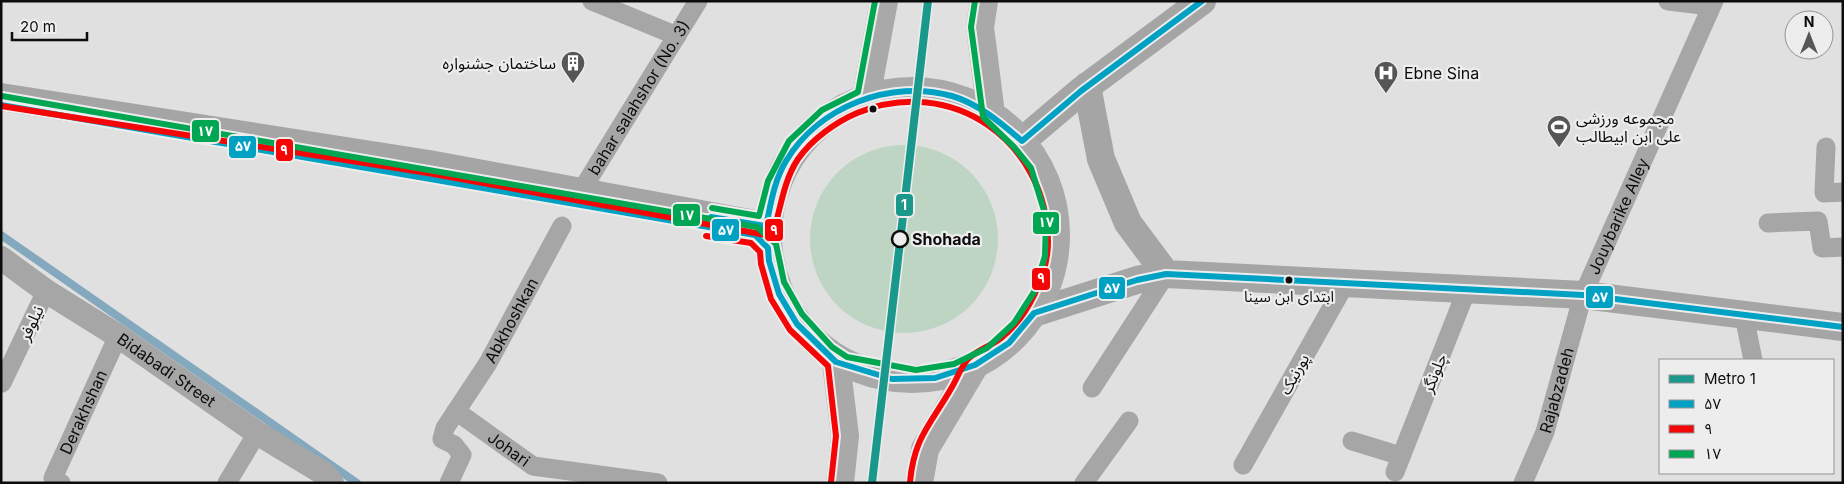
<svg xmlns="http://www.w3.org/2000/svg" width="1844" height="484" font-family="Inter,'Noto Sans Arabic',sans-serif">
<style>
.green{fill:#bdd5c2}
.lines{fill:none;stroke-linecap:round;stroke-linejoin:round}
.stream{stroke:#84a8be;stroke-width:8}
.minor{stroke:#a6a6a6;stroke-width:19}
.tertiary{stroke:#a6a6a6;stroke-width:24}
.secondary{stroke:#a5a5a6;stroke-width:28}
.primary{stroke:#a9a9aa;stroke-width:28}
.bus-1-casing{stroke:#ededee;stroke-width:10}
.bus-2-casing{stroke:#ededee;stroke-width:10}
.bus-3-casing{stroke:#ededee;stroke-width:10}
.bus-1{stroke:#01a1c4;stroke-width:6}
.bus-2{stroke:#f40606;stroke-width:6}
.bus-3{stroke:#00a651;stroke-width:6}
.metro-1-casing{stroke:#ededee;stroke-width:11}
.metro-1{stroke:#1a988c;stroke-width:8}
.bus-dot{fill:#0c0c0d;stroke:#ededee;stroke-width:2}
.stop-dot{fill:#ededee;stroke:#0c0c0d;stroke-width:2.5}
.labels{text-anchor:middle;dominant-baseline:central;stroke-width:4.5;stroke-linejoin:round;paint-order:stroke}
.bus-label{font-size:15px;fill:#0c0c0d;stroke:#ededee}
.poi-label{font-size:16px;fill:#0c0c0d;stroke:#ededee;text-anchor:start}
.street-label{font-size:16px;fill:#0c0c0d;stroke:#ededee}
.stop-label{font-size:16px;font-weight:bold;fill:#0c0c0d;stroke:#ededee;text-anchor:start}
.line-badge{stroke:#ededee;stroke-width:2}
.badge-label{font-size:14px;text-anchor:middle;font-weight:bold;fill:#fff}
</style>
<rect width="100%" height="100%" fill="#e0e0e1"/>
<!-- green -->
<path class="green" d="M810 239a94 94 0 1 1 188 0a94 94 0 1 1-188 0Z"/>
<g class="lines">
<!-- stream -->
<path class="stream" d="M1,235L357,483"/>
<!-- minor -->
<g class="minor">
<path d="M592,1L677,36"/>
<path d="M1668,1L1711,6"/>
<path d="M1826,147L1824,193L1843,192"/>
<path id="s1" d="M580,193L698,1"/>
<path d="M1768,223L1818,221L1822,248L1843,247"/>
<path d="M1744,316L1753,360"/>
<path d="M2,383L46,291"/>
<path d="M1092,388L1166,274"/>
<path id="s2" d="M456,411L533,466L658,483"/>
<path d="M1352,441L1401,456"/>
<path d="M1243,465L1345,284"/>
<path d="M1395,472L1467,289"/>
<path id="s3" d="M61,483L53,478L118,336"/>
<path d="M227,483L257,433"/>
<path id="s4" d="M449,483L462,455L454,445L442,439L445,428L488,363L562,226"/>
<path d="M1084,483L1129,421"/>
<path id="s5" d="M1523,483L1545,432L1583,295L1714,1"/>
</g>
<!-- tertiary -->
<path class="tertiary" id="s6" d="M1,258L46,291L118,336L257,433L323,473L332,483"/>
<!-- secondary -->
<path class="secondary" d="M1087,86L1101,159L1128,223L1166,274
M1,97L429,164L766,226
M1022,141L1081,91L1202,1
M1034,313L1137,280L1166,274L1583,295L1843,327"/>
<!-- primary -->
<path class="primary" d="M984,1L980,27L991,114
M768 235a144 144 0 1 1 288 0a144 144 0 1 1-288 0Z
M866,98L884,1
M836,362L845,436L840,483
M919,483L925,449L975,365"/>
<defs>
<path id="bus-1" d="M1,105L755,235L768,248L769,261L779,294L797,324L836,362L892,379L935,378L975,365L1009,343L1034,313L1137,280L1166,274L1583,295L1843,327
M711,217L766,226C771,203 774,181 786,161C819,106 891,79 952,96C979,104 1001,123 1022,141L1081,91L1202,1"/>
<path id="bus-2" d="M1,106L428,173L766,235L774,230C781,206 784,180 798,159C812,139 836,122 857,113C952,74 1047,141 1048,242C1048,275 1027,318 1001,338C991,346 979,349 969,358C961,366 958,377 952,387C931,424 914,437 910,482
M706,236L751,243L760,252L761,264L771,299L790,330L828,366L836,436L831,482"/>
<path id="bus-3" d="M2,96L757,227L776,244L784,282L802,314L832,347L847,357L916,370L954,364L987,348L1014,323L1034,292L1045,256L1046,217L1031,168L1014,147L983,117L971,27L975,1
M712,208L759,216L768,181L789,141L822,110L858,92L875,1"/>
</defs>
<!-- bus-1 casing -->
<use href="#bus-1" class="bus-1-casing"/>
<!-- bus-2 casing -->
<use href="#bus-2" class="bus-2-casing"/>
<!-- bus-3 casing -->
<use href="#bus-3" class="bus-3-casing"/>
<!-- bus-1 -->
<use href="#bus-1" class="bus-1"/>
<!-- bus-2 -->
<use href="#bus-2" class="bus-2"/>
<!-- bus-3 -->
<use href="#bus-3" class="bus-3"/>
<defs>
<path id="metro-1" d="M872,483L928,1"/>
</defs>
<!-- metro-1 casing -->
<use href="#metro-1" class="metro-1-casing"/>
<!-- metro-1 -->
<use href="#metro-1" class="metro-1"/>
</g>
<!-- icons -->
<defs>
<symbol id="building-pin" viewBox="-11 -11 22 30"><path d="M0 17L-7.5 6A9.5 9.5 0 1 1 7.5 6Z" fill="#565657" stroke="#ededee"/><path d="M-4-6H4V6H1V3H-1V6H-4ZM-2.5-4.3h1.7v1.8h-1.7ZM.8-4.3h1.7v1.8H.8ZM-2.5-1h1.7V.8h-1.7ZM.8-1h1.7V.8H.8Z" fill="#fff"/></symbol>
<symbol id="hospital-pin" viewBox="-11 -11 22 30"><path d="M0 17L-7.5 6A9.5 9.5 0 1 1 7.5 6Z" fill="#565657" stroke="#ededee"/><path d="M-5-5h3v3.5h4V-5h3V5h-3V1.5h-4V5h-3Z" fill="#fff"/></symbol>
<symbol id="stadium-pin" viewBox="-11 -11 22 30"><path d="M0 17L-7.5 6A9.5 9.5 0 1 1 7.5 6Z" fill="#565657" stroke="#ededee"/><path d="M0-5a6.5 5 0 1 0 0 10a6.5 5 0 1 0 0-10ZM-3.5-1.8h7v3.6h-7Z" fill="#fff"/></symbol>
</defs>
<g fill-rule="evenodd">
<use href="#building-pin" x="559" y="49" width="28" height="38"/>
<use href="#hospital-pin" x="1372" y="59" width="28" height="38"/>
<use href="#stadium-pin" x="1545" y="113" width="28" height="38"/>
</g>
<!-- markers -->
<g class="bus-dot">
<circle cx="873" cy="109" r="4.5"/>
<circle cx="1289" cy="280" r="4.5"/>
</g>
<circle class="stop-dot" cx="900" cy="239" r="8"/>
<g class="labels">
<!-- bus labels -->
<g class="bus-label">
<text x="1289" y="296">ابتدای ابن سینا</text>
</g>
<!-- poi labels -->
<g class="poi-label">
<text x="556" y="63" text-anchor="end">ساختمان جشنواره</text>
<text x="1404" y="73">Ebne Sina</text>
<text x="1576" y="118">مجموعه ورزشی<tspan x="1576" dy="18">علی ابن ابیطالب</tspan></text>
</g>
<!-- street labels -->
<g class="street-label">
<text stroke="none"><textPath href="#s1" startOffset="112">bahar salahshor (No. 3)</textPath></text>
<text stroke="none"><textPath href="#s5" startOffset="284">Jouybarike Alley</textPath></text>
<text stroke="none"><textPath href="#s4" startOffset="195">Abkhoshkan</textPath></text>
<text transform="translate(31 323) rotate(-65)">نیلوفر</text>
<text stroke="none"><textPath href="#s6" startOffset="200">Bidabadi Street</textPath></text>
<text transform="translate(1434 373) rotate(-68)">چلونگر</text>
<text transform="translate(1294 374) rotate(-61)">پورنیک</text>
<text stroke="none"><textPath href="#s5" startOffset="99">Rajabzadeh</textPath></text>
<text stroke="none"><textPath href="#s3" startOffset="82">Derakhshan</textPath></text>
<text stroke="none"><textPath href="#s2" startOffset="65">Johari</textPath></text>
</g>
<!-- stop labels -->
<g class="stop-label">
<text x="912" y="239">Shohada</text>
</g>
</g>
<g class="line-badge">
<rect x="191" y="119" width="29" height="24" rx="5" fill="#00a651"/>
<rect x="228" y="135" width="29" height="24" rx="5" fill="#01a1c4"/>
<rect x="275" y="138" width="19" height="24" rx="5" fill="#f40606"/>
<rect x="895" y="193" width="19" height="24" rx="5" fill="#1a988c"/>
<rect x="672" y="203" width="29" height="24" rx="5" fill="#00a651"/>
<rect x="1032" y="211" width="28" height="24" rx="5" fill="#00a651"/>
<rect x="764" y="218" width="20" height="24" rx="5" fill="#f40606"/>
<rect x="711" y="218" width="29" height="24" rx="5" fill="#01a1c4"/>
<rect x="1031" y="267" width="20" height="24" rx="5" fill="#f40606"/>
<rect x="1098" y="276" width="28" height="24" rx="5" fill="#01a1c4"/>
<rect x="1585" y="285" width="29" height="24" rx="5" fill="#01a1c4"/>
</g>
<g class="badge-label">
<text x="205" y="136">۱۷</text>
<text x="243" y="151">۵۷</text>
<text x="284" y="155">۹</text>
<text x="904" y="210">1</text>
<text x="686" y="220">۱۷</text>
<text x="1046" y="227">۱۷</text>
<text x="774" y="235">۹</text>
<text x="726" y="235">۵۷</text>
<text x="1041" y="283">۹</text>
<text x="1112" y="293">۵۷</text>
<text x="1600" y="302">۵۷</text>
</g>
<!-- border -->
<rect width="1844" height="484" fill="none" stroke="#0c0c0d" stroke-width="5"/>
<!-- legend -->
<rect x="1659" y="359" width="175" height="115" fill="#ededee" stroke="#939394"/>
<rect x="1669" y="375" width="25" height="8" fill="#1a988c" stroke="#939394"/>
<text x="1704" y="384" font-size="15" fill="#0c0c0d">Metro 1</text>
<rect x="1669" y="400" width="25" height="8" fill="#01a1c4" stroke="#939394"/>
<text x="1704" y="409" font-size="15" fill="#0c0c0d">۵۷</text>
<rect x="1669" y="425" width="25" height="8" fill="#f40606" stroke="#939394"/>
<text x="1704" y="434" font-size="15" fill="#0c0c0d">۹</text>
<rect x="1669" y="450" width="25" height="8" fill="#00a651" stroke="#939394"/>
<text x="1704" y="459" font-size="15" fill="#0c0c0d">۱۷</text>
<!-- north arrow -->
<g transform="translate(1809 35)"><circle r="24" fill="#ededee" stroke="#939394"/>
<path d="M0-4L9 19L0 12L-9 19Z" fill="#565657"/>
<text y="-8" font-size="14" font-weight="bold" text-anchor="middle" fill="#0c0c0d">N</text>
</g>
<!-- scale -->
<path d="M12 32v8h75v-8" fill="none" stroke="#0c0c0d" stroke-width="2.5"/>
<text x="20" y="32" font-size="15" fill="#0c0c0d" stroke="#ededee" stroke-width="4" paint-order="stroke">20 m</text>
</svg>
